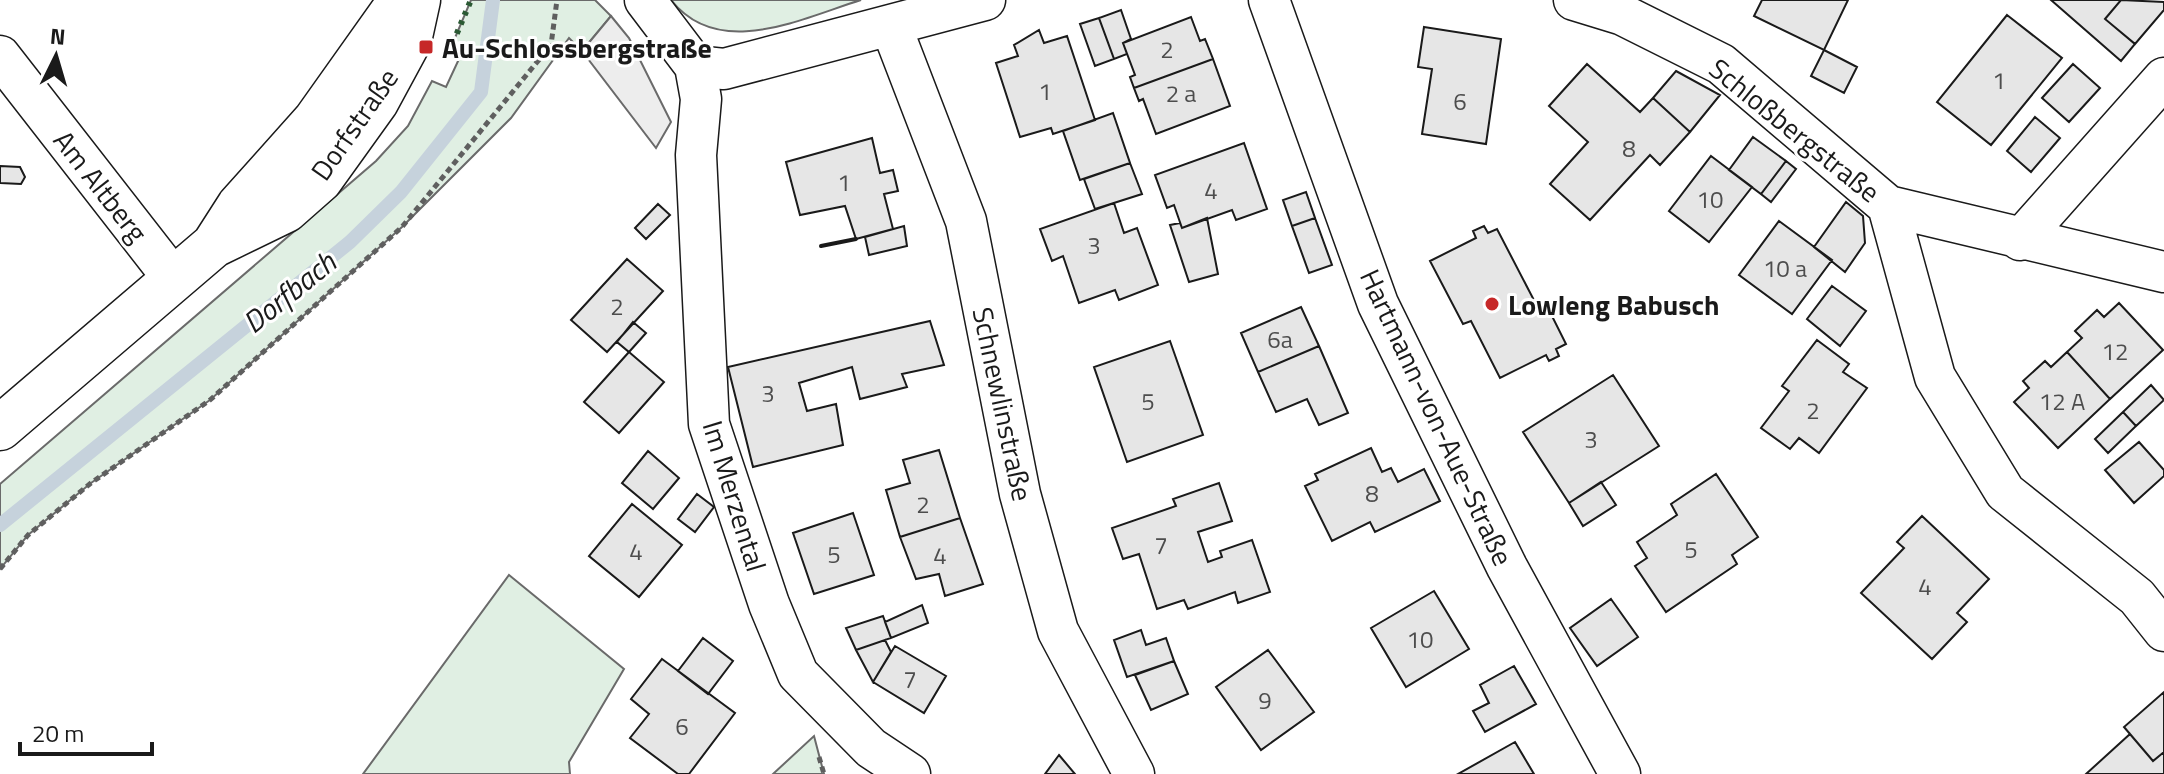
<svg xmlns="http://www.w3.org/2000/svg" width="2164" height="774" font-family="'Titillium Web',sans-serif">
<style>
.green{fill:#e0efe3;stroke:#6a6a6a;stroke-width:2}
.parking{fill:#ededed;stroke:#6a6a6a;stroke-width:2}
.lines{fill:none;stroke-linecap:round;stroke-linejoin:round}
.stream{stroke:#c6d2dc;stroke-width:14}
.building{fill:#e6e6e6;stroke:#1a1a1a;stroke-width:2}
.minor-casing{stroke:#1a1a1a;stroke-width:43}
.secondary-casing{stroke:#1a1a1a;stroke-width:47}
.path{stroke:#5f5f5f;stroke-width:5;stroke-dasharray:6 4;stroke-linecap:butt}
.minor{stroke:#fff;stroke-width:40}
.secondary{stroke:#fff;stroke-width:44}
.hedge{stroke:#2b5a34;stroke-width:6;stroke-dasharray:4 6;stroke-linecap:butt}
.wall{stroke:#1a1a1a;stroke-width:4}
.poi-dot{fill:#c62828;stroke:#fff;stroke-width:3}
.labels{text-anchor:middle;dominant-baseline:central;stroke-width:6;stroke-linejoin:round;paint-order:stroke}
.number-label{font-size:24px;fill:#4d4d4d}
.poi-label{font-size:28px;font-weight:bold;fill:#1a1a1a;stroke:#fff;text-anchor:start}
.street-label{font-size:28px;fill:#1a1a1a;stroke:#fff}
.water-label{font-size:30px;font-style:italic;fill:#1a1a1a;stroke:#fff}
</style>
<rect width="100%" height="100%" fill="#fff"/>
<!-- green -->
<path class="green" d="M471,0H595L611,16L582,51L569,38L511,118L402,227L210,400L91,483L28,535L0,569V484L376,161L408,126L432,81L446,87L459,59L449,52Z
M671,0H861C802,18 719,61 671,0Z
M509,575L624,669L569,762L570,774H363Z
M814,736L824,774H773Z"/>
<!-- parking -->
<path class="parking" d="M611,16L629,38L671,122L656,148L582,51Z"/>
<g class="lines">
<!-- stream -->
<path class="stream" d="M0,525L350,242L401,192L481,92L493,0"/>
</g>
<!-- building -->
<path class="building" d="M1762,0H1848L1824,50L1754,16Z
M2051,0H2121L2105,19L2135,44L2121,61Z
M2121,0L2164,2V10L2135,44L2105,19Z
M1121,10L1131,39L1123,43L1127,54L1114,59L1099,18Z
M2007,15L2062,58L1991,145L1937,102Z
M1191,17L1200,41L1205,39L1213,59L1134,88L1130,77L1135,75L1123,43Z
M1099,18L1114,59L1095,66L1080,24Z
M1424,27L1501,39L1486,144L1422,134L1432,69L1418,67Z
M1039,30L1044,43L1067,36L1095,120L1053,134L1051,128L1020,137L996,63L1018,56L1014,45Z
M1824,50L1857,67L1844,93L1811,76Z
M1213,59L1230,106L1156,134L1143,99L1139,101L1134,88Z
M1587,64L1640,112L1653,98L1690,132L1660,165L1650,155L1590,220L1550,184L1588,142L1549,106Z
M2073,64L2100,88L2069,122L2042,98Z
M1676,71L1720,95L1690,132L1653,98Z
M1113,113L1130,163L1080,180L1063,131Z
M2035,117L2060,138L2031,172L2007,151Z
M1753,137L1786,161L1761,194L1729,170Z
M872,138L880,173L893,170L898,191L884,194L893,229L856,239L845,206L800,215L786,162Z
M1244,143L1267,209L1236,220L1232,210L1182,228L1174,205L1167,208L1155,175Z
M1711,156L1752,187L1709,242L1669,211Z
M1786,161L1796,169L1771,202L1761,194Z
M1130,163L1142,194L1095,209L1084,179Z
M0,166L20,167L25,177L21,184L0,183Z
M1306,192L1315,218L1292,226L1283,200Z
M1846,202L1863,216L1865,243L1845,272L1814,247Z
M1114,203L1124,233L1137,228L1158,285L1119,300L1115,290L1079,303L1063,256L1052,261L1040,229Z
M658,204L670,215L646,239L635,228Z
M1207,218L1218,274L1189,282L1170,225L1180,223L1182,228Z
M1315,218L1332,265L1309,273L1292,226Z
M1779,221L1832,260L1792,314L1739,275Z
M904,226L907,246L869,255L865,237Z
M1484,226L1488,233L1497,229L1538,308L1546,304L1566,344L1556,349L1559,356L1549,361L1546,355L1500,378L1471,321L1463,324L1430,261L1476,238L1473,231Z
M627,259L663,291L607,352L571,320Z
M1832,286L1866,311L1840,346L1807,319Z
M2119,303L2163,350L2110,399L2067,352L2082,338L2075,331L2097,310L2104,317Z
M1301,307L1319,346L1258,372L1241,333Z
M930,321L944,365L902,374L907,387L860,399L852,367L799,383L807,411L836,404L843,445L753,467L728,367Z
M633,322L646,333L629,352L617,342Z
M1817,340L1849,364L1843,372L1867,388L1819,453L1799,438L1790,449L1761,428L1789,391L1782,386Z
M1170,341L1203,435L1127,462L1094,367Z
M1319,346L1348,413L1319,425L1307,399L1276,412L1258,372Z
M629,352L664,382L619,433L584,402Z
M2067,352L2110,399L2058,448L2014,402L2029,388L2023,381L2045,361L2051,367Z
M1613,375L1659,446L1569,503L1523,432Z
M2151,385L2164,400L2136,426L2123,412Z
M2123,412L2136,426L2108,453L2095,439Z
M2139,442L2164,470V476L2134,503L2105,470Z
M1371,448L1382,472L1391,468L1398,482L1424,469L1440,501L1375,532L1370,522L1332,541L1305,486L1318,480L1315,474Z
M939,450L960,518L900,537L886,490L910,483L903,460Z
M648,451L679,478L653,509L622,483Z
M1716,474L1758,537L1732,555L1737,564L1666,612L1635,566L1647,558L1637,542L1677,515L1671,504Z
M1601,482L1616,505L1583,526L1569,503Z
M1219,483L1232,521L1198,532L1208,562L1222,557L1220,551L1252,540L1270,592L1238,603L1235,592L1188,609L1184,600L1157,609L1139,554L1123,559L1112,528L1176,506L1173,499Z
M697,494L714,507L695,532L678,519Z
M632,504L682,545L639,597L589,556Z
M853,513L874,575L814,594L793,533Z
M1922,516L1989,579L1957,613L1967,622L1932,659L1861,593L1904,548L1897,542Z
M960,518L983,584L945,596L939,574L916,579L900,537Z
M1434,591L1469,649L1406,687L1371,628Z
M1611,599L1638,637L1597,666L1570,628Z
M922,605L928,623L891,638L885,622Z
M883,616L891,638L856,650L846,628Z
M1141,630L1146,645L1166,638L1174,661L1127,677L1114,640Z
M703,638L733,661L708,694L678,671Z
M885,640L891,652L873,682L856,650Z
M895,646L946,676L924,713L873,682Z
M1268,650L1314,712L1261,750L1216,687Z
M662,659L735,713L689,774H678L630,738L649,714L631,699Z
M1174,661L1188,694L1151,710L1135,675Z
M1514,666L1536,704L1485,732L1473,711L1489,703L1480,685Z
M2164,692V752L2153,761L2124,727Z
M2130,734L2153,761L2164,752V774H2086Z
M1515,742L1534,774H1458Z
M1059,755L1075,774H1045Z"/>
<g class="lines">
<defs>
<path id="minor" d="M645,0L695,66L724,69L985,0
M1269,0L1378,304L1507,567L1620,774
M1574,0L1623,15L1721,64L1888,206L2164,272
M891,26L966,221L1020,494L1058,631L1134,774
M0,56L173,278
M695,66L701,99L696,155L709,424L769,604L798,674L871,748L910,774
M1888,206L1935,377L2005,492L2137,597L2164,631
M2020,240L2164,78"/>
<path id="secondary" d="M214,245L239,206L315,121L401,0
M0,428L214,245L286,210L320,180L376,102L409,41L418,0"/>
</defs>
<!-- minor casing -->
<use href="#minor" class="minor-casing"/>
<!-- secondary casing -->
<use href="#secondary" class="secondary-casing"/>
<!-- path -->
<path class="path" d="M0,569L28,535L91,483L210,400L402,227L551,45L557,0
M819,757L824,774"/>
<!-- minor -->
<use href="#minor" class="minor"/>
<!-- secondary -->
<use href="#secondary" class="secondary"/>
<!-- hedge -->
<path class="hedge" d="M449,52L471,0"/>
<!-- wall -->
<path class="wall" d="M821,246L856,239"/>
</g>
<!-- markers -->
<g class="poi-dot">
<rect x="418" y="39" width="16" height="16" rx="4"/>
<circle cx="1492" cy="304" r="8"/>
</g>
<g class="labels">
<!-- number labels -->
<g class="number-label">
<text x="1167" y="49">2</text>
<text x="1999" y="80">1</text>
<text x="1045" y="91">1</text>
<text x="1181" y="93">2 a</text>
<text x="1460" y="101">6</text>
<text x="1629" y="148">8</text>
<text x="844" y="182">1</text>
<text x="1211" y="190">4</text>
<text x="1710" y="199">10</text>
<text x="1094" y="245">3</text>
<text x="1785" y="268">10 a</text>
<text x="617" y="306">2</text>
<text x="1280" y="339">6a</text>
<text x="2115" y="351">12</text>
<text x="768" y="393">3</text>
<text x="1148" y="401">5</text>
<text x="2062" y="401">12 A</text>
<text x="1813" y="410">2</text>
<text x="1591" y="439">3</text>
<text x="1372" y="493">8</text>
<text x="923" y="504">2</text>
<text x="1161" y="545">7</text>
<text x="1691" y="549">5</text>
<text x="636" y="551">4</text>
<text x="834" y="554">5</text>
<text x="940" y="555">4</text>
<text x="1925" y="586">4</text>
<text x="1420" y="639">10</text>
<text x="910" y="679">7</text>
<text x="1265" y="700">9</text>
<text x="682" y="726">6</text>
</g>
<!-- poi labels -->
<g class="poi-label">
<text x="442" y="47">Au-Schlossbergstraße</text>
<text x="1508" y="304">Lowleng Babusch</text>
</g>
<!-- street labels -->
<g class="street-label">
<text transform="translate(354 124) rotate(-55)">Dorfstraße</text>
<text transform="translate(1795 130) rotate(39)">Schloßbergstraße</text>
<text transform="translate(101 186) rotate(52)">Am Altberg</text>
<text transform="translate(1003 404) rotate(78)">Schnewlinstraße</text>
<text transform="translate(1437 417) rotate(65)">Hartmann-von-Aue-Straße</text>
<text transform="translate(735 496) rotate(73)">Im Merzental</text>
</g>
<!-- water labels -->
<g class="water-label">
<text transform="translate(289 292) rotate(-39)">Dorfbach</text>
</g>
</g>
<!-- north arrow -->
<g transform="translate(56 56) rotate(5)" stroke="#ffffff" stroke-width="6" paint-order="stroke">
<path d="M0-6L14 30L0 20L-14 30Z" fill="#1a1a1a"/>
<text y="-12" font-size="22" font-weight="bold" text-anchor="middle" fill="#1a1a1a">N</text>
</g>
<!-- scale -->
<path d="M20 742v12h132v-12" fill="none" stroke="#1a1a1a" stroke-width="4"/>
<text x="32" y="742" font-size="24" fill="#1a1a1a" stroke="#ffffff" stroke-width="6" paint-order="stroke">20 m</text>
</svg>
